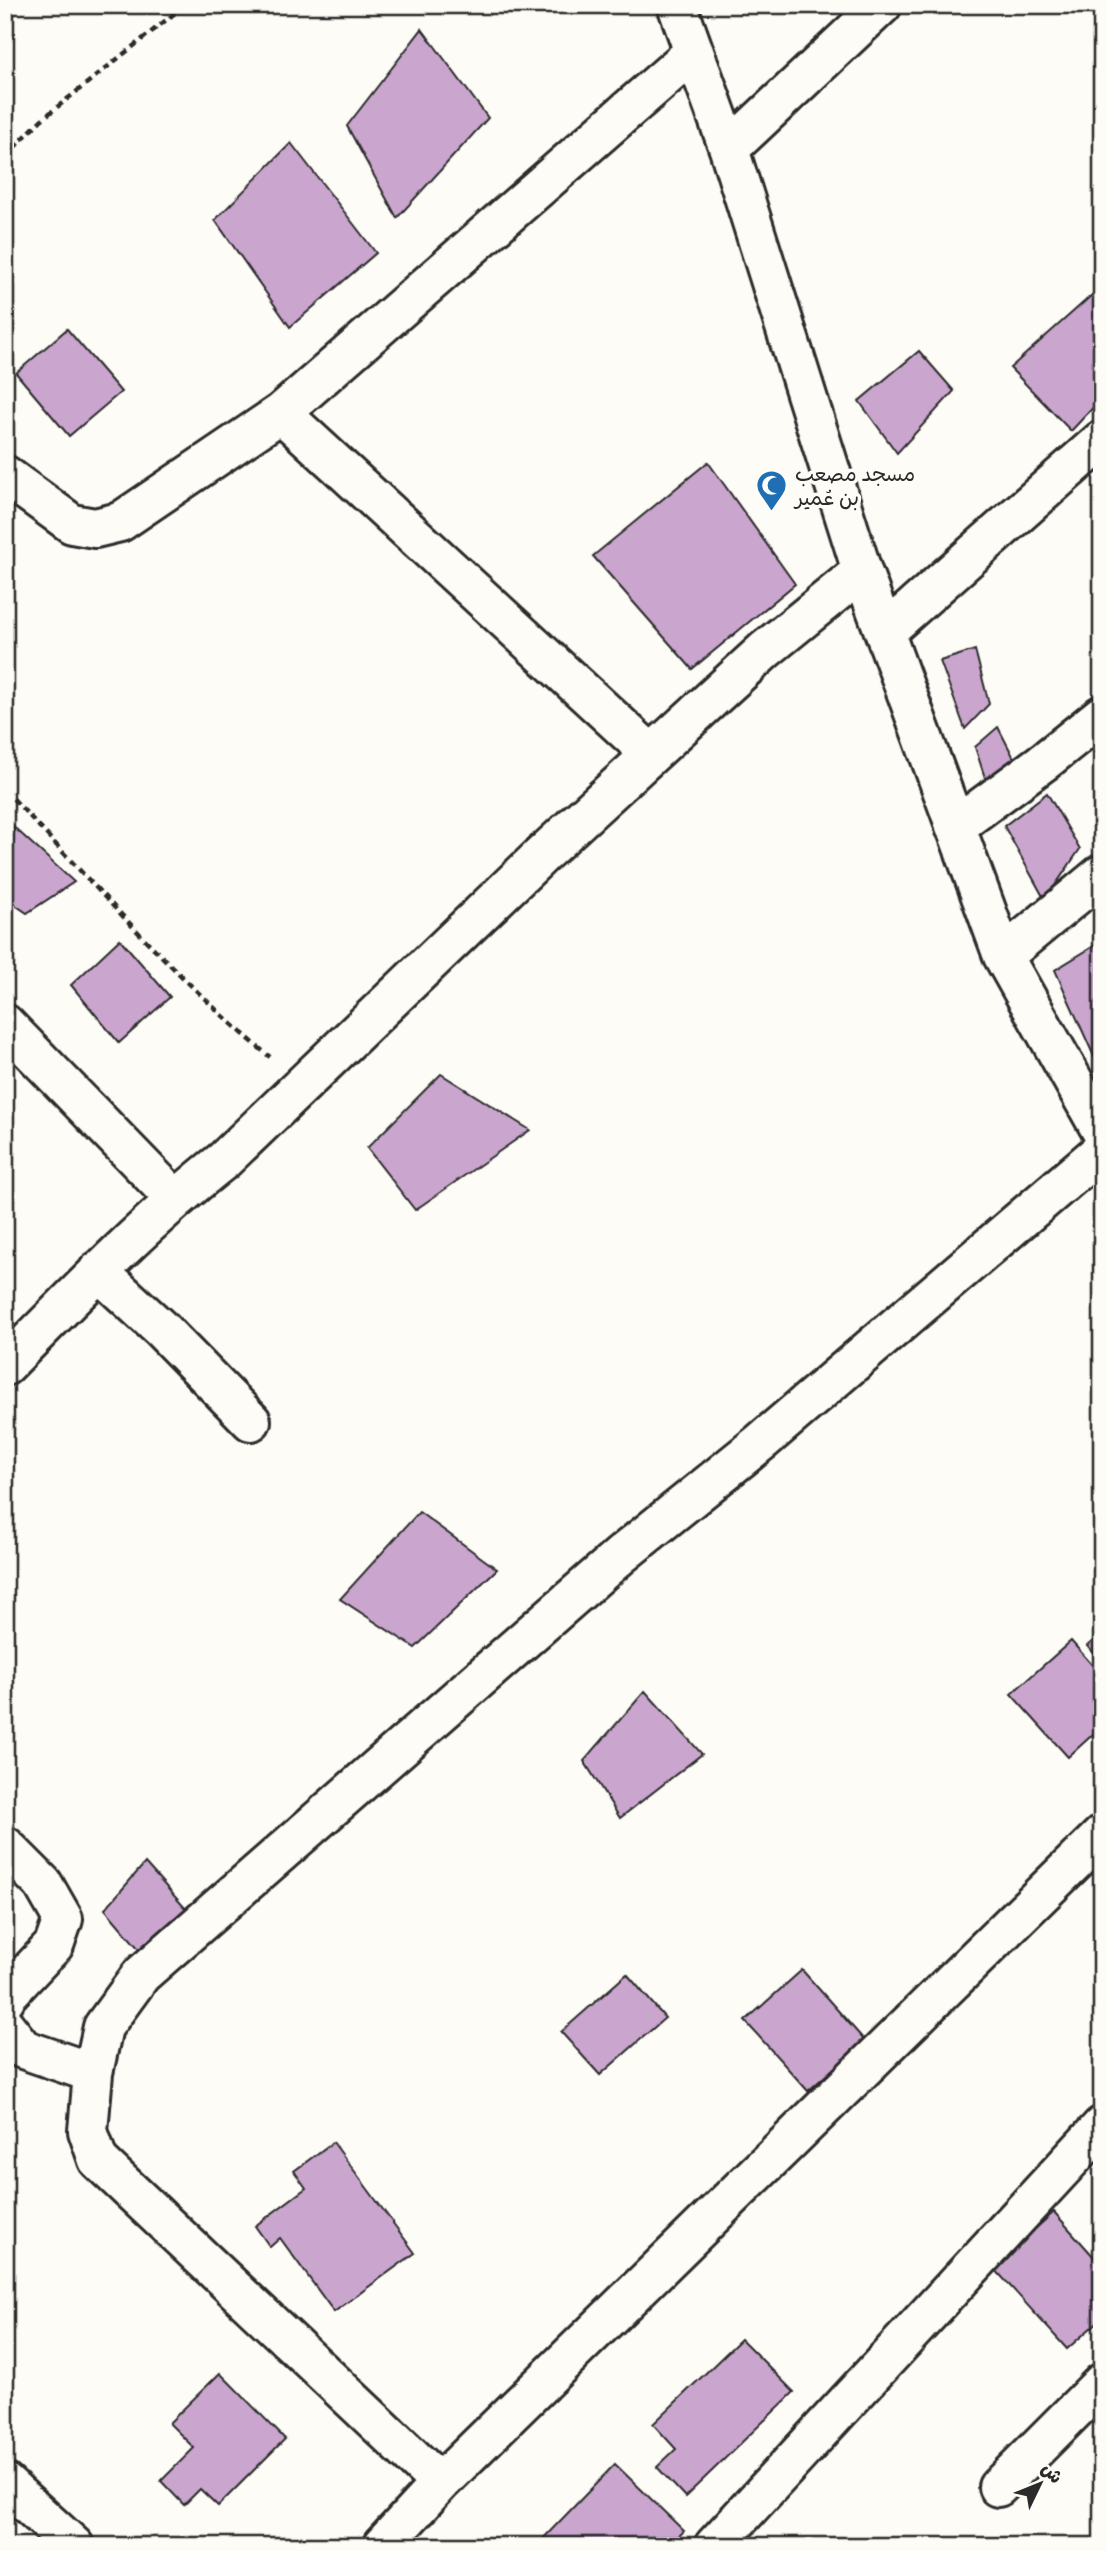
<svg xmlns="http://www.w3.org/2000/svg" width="1107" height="2551" font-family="Pangolin,'Playpen Sans Arabic',sans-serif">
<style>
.building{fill:#caa6cf;stroke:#2b2b2b;stroke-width:2}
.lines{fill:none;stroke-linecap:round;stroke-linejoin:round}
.minor-casing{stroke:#2b2b2b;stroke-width:44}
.path{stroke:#2b2b2b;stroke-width:4.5;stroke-dasharray:7 5;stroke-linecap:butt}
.minor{stroke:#fdfcf7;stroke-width:38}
.labels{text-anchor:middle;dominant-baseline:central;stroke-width:7;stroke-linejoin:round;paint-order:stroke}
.poi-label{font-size:21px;fill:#2b2b2b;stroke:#fdfcf7;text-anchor:start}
</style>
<rect width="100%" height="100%" fill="#fdfcf7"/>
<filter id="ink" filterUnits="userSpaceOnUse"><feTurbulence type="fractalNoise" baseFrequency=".0143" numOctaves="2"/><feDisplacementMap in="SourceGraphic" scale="14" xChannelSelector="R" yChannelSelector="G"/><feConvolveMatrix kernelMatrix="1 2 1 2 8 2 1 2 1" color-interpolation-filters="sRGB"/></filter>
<g filter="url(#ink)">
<!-- building -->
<path class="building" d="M422,29L488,118L397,218L347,126Z
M291,143L376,253L290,327L215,220Z
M1102,286V398L1071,431L1010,368Z
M67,329L121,392L69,436L16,373Z
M919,351L954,391L897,453L859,401Z
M708,462L795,584L692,669L593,556Z
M975,650L989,704L965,729L940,661Z
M998,727L1015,760L987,784L975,747Z
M1047,793L1080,849L1045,900L1004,826Z
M5,819L74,882L27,913L5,898Z
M120,939L170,997L119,1043L71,985Z
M1102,941V1074L1055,970Z
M441,1074L530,1130L415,1210L367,1148Z
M419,1512L497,1569L415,1648L340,1599Z
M1102,1633V1662L1087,1646Z
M1071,1641L1102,1676V1726L1068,1757L1011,1694Z
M645,1691L702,1754L620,1818L584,1761Z
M145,1863L186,1909L144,1955L105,1909Z
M802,1970L865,2041L808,2091L745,2021Z
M627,1974L665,2018L600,2075L561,2032Z
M333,2142L415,2253L334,2312L280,2238L270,2247L255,2226L306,2188L294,2171Z
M1054,2212L1102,2266V2318L1067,2349L993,2267Z
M741,2339L794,2392L685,2497L657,2467L676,2449L653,2424Z
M220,2373L285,2439L218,2506L200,2489L184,2505L161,2481L194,2448L169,2423Z
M615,2464L684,2531L669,2546H536Z"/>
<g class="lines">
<defs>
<path id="minor" d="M677,5L729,149L862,571L1003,956L1102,1132
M729,149L882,5
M281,413L651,754
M5,475L72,524L95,528L120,522L281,413L694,52
M885,632L1102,440
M955,827L1046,760L1102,715
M1003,956L1102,874
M5,1024L175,1199
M98,1271L161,1329L251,1421
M5,1366C76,1294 145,1222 224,1160L545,852L765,650L862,571
M5,1846L43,1884L63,1919L54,1945L6,1996L5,1999
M5,2026L23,2049L93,2073
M5,2483L74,2546
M440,2483L98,2160L88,2131L93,2073L103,2027L141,1975L621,1555L761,1442L1102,1150
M998,2487L1102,2383
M382,2546L440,2483L1102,1835
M714,2546L1102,2126"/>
</defs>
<!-- minor casing -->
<use href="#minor" class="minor-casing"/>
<!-- path -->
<path class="path" d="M5,157L41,120L185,5
M5,790C91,881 174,977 270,1057"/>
<!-- minor -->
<use href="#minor" class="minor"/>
</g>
</g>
<!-- icons -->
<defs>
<symbol id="mosque-pin" viewBox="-11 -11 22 30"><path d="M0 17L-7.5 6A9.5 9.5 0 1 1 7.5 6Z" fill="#1f6fb2" stroke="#fdfcf7"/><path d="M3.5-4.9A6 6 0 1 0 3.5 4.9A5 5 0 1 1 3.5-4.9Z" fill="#fff"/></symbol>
</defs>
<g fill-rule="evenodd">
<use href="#mosque-pin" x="754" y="468" width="35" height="47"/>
</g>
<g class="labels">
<!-- poi labels -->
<g class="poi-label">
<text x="795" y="474">مسجد مصعب<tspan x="795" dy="24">بن عُمير</tspan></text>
</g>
</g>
<!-- margin -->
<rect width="1107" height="2551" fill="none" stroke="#fdfcf7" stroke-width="28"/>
<rect x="14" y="14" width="1079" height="2523" fill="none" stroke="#2b2b2b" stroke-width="2.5" filter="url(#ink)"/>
<!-- north arrow -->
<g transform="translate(1040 2484) rotate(47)" stroke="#fdfcf7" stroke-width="5" paint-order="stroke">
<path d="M0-5L12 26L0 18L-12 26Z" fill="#2b2b2b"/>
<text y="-10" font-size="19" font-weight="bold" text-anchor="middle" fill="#2b2b2b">ش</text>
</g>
</svg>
